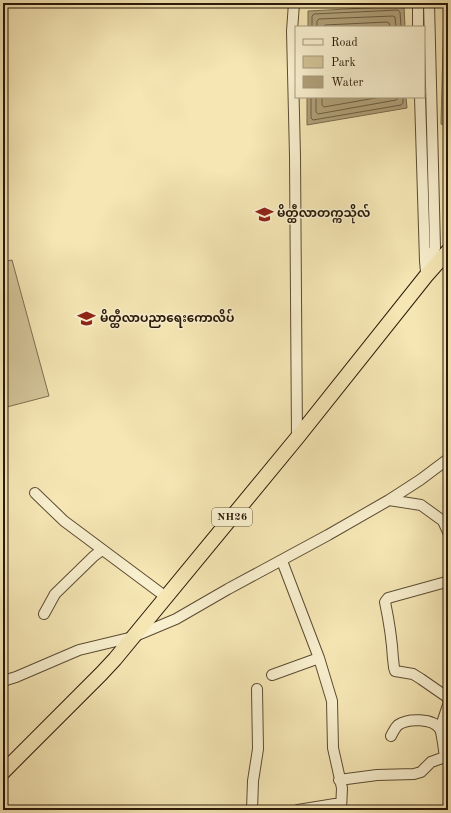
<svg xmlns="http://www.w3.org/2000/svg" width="451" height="813" font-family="'Old Standard TT','Noto Sans Myanmar',serif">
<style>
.green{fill:#d2c397;stroke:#7e6e4f}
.water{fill:#b0a079;stroke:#7a6a4b}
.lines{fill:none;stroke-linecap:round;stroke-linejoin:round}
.shore{stroke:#6c5c40;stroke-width:1}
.minor-casing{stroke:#5c4c32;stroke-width:12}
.highway-casing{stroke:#291807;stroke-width:16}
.minor{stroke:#f8efce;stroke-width:10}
.highway{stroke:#f5e6b4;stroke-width:14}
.labels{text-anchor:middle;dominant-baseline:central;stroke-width:3;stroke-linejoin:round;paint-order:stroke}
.shield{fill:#f8efce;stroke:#675843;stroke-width:1}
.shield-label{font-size:11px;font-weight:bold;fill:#291807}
.poi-label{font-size:12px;font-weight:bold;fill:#291807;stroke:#f8efce;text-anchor:start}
</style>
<rect width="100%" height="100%" fill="#f5e6b4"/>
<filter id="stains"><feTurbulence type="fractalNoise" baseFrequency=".005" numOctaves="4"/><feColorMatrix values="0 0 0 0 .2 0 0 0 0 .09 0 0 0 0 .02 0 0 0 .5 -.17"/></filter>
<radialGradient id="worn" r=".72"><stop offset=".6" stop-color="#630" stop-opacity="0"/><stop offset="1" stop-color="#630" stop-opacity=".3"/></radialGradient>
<!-- green -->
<path class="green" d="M12,260L49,396L3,408V262Z"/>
<!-- water -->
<path class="water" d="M404,6L405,27H308V11Z
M444,7H448V126L441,124Z
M307,97H406L407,108L307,125Z"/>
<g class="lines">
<!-- shore -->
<path class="shore" d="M448,11L445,119L446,121H448
M312,27V16L314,14L398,10L400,12L401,27
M317,27V21L319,19L393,16L395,17L396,27
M323,27L325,25L387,22L389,23L390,27
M311,97V118L313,120L401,105L403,103V97
M316,97V112L318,114L396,100L397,99L398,97
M322,97V105L324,107L381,97"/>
<defs>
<path id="minor" d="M294,3L292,31L295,156L297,438
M418,3V27
M420,97L425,261L426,272
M427,272L435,248L429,3
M35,493L64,521L166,597
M389,500L420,480L448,459
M282,561L319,658L332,701L333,748L342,788L341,810
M448,580L446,582L388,598L385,602C389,621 392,640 393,659C394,663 393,667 395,671L413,674L421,679L447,697L448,700
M44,614L55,594L94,556L102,550
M272,675L319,658
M3,681L16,677L79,650L133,637L176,619L228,589L328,535L389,500L421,505L443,521L448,532
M440,729L448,705
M391,736C393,732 395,728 398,725C408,718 433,718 440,729C442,733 444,751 445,757L448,759
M339,780L377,775L414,774L421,772L431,762L445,757
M252,810L253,781L258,749L257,689
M298,810L341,803"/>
<path id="highway" d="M3,772L101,674L115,659L297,438L426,276L448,251"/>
</defs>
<!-- minor casing -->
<use href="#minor" class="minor-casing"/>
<!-- highway casing -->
<use href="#highway" class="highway-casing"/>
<!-- minor -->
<use href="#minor" class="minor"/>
<!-- highway -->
<use href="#highway" class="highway"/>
</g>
<!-- icons -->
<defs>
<symbol id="university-bare" viewBox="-9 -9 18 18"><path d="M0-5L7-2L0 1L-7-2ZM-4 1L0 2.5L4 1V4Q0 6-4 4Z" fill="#8f2418" stroke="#f8efce" stroke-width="2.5" paint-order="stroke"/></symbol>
</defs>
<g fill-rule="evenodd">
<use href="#university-bare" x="252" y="202" width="25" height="25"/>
<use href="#university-bare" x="74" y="306" width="25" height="25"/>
</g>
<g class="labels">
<!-- shield labels -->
<rect class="shield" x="212" y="508" width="40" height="18" rx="3"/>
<g class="shield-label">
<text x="232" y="517">NH26</text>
</g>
<!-- poi labels -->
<g class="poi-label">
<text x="277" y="214">မိတ္ထီလာတက္ကသိုလ်</text>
<text x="100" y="319">မိတ္ထီလာပညာရေးကောလိပ်</text>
</g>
</g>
<!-- margin -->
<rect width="451" height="813" fill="none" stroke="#f5e6b4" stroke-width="16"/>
<rect x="4" y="4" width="443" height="805" fill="none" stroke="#291807" stroke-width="2"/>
<rect x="8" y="8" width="435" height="797" fill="none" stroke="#291807"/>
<!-- legend -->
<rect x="295" y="26" width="130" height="72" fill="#f8efce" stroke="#a5997e"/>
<rect x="303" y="39" width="20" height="6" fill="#f8efce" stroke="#a5997e"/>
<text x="331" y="46" font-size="12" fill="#291807">Road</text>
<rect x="303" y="56" width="20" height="12" fill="#d2c397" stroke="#a5997e"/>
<text x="331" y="66" font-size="12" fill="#291807">Park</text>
<rect x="303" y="76" width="20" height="12" fill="#b0a079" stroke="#a5997e"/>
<text x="331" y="86" font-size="12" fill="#291807">Water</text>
<rect width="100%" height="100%" filter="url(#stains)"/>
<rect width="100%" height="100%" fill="url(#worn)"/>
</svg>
